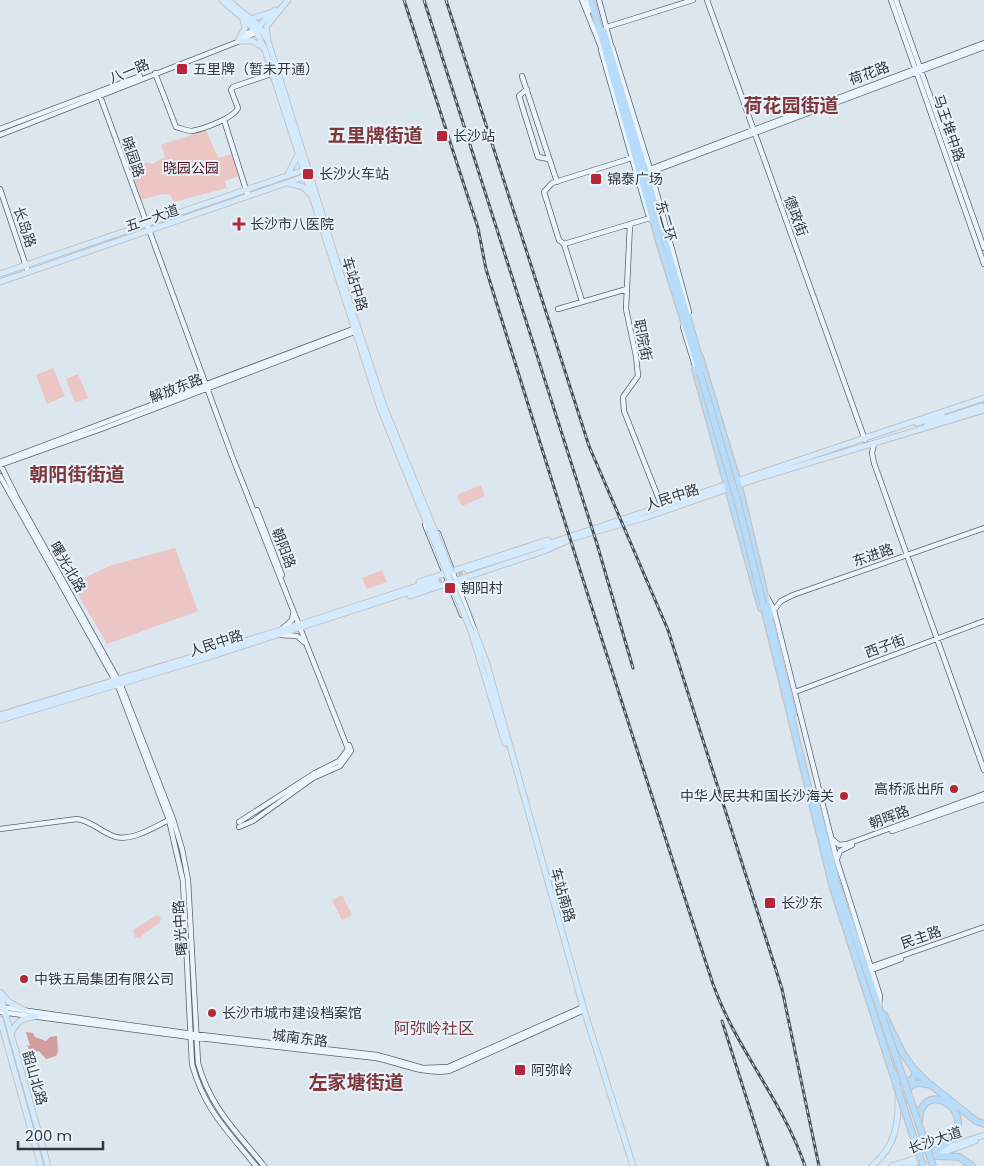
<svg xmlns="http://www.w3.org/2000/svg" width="984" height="1166" font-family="Poppins,'Noto Sans SC',sans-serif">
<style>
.green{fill:#ecc6c4}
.water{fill:#d19e9d}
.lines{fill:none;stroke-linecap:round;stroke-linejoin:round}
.primary-tunnel{stroke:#bac3cb;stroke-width:5;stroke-dasharray:5 2.5;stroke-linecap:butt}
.secondary-casing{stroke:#5b646c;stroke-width:6}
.primary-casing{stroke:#c2c3c4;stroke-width:7}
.highway-casing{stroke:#c2c3c4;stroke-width:8}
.secondary{stroke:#e9f4fe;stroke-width:4.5}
.primary{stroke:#d3eafd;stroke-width:5}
.highway{stroke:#b6dcfb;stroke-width:5.5}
.rail-casing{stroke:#4b5054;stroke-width:3}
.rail{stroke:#e8f3fc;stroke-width:1;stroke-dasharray:4;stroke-linecap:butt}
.primary-bridge-casing{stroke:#c2c3c4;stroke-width:7;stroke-linecap:butt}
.highway-bridge-casing{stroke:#c2c3c4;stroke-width:8;stroke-linecap:butt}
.primary-bridge{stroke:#d3eafd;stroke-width:5}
.highway-bridge{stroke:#b6dcfb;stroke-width:5.5}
.poi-dot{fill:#b72638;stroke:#e8f3fc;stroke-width:2}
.labels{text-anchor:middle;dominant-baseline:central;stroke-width:4;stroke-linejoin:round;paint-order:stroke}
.poi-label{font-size:14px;fill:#34383c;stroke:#e8f3fc;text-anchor:start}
.street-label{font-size:14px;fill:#34383c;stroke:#e8f3fc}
.park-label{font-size:14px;fill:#4f1217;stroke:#e8f3fc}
.quarter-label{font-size:16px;fill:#7f3739;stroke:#e8f3fc}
.district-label{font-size:19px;font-weight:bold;fill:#7f3739;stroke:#e8f3fc}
</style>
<rect width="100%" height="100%" fill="#dbe6ef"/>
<!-- green -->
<path class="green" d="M206,130L218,158L235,153L242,175L225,181L227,188L174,202L170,195L162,194L140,200L129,170L147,162L152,164L165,157L161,145Z
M53,368L65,396L47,404L36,375Z
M78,374L88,398L75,403L66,379Z
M481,485L485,496L462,506L457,495Z
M175,548L198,611L107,644L72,584L109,566Z
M382,570L387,582L367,589L362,578Z
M342,895L352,915L342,920L332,900Z
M157,915L161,918L160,922L139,938L135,937L133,930Z"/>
<!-- water -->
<path class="water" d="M26,1032L33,1033L35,1037L46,1041L50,1037L57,1036L58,1052L56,1056L46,1059L39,1051L31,1054L27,1045L30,1046Z"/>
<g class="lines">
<!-- primary-tunnel -->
<path class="primary-tunnel" d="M980,402L984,401
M436,580L464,571
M437,583L468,573"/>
<defs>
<path id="secondary" d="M582,0L602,50
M587,0L589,11
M599,0L612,49
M707,0L865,440
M891,0L984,264
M896,0L984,248
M607,27L693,0
M243,36L255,29
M612,47L651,172L689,312
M601,50L648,214
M155,73L176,127C181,128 187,131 192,131C203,129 234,118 238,108L231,90L233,87L274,73
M522,76L557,182
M527,89L519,96L538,157L549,159
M100,96L232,456L348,749L339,761L315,773L239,822
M224,120L248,196
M0,129L140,76
M0,135L240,41L258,31
M650,169L984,43
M651,172L984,47
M0,189L28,272
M630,224L626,309L636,356L638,376L623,397L624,411L662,507
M564,244L650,218
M582,301L564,244L559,240L544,192L552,183L632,158
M558,309L627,289
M683,327L695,366
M874,443L872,453L874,463L984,770
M0,462L353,329
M0,464L17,498L121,685L173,819L182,849L188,880L198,1063C210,1107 236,1131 264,1166
M0,465L104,428L357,331
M0,476L118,686L169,820L183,881L192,1064C204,1109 227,1130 256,1166
M257,510L282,575
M425,525L462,615
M438,533L476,634
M767,597L774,610L837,861L880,996L879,1005
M774,610L781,601L793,595L984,528
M282,629L292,620L293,614
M281,635L297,636L304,642
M795,692L984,621
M239,827L253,821L313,778L340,766L351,751L349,745
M0,829L77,819C91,821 100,831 113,836C130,843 154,827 169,820
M892,831L984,799
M832,839L839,845L847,844L984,794
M837,859L840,851L852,845
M870,967L984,927
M872,970L901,959
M0,1007L193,1034L377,1055L423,1068L448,1067L583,1007
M0,1012L190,1037L376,1058C401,1063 423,1075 449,1071L584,1010"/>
<path id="primary" d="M222,0L255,29L265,50L380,408L429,529
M228,0L259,26L266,38
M288,0L266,27L268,41L352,310L384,406L434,529
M251,19L272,12
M258,27L275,10
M239,39L245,28L243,20
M240,41H252L263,47
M288,174L299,153
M288,183L303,187L311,195
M0,274L307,169
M0,282L309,175
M917,423L942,415
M927,424L982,406
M566,540L647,517L759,478L984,410
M467,570C640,515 812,455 984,398
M419,582L548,540
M410,596L544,551L569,540
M474,630L486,661L584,1010L633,1166
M471,631L505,743
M0,715L301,624L436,580
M0,720L209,657L437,583
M1,993L9,1002L24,1010
M0,995L48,1166
M0,1019L41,1166
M11,1034C16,1021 22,1019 35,1016
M940,1150L984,1135
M872,1166C896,1146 899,1123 898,1093
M892,1166L932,1153
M907,1166L975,1141"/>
<path id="highway" d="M591,0L660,245L700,373
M604,31L700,360
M700,357L739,486L770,616
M695,369L761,608
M763,604L833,888L898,1090
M768,612L793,713
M814,797L838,887L883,1019
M884,1015L902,1052L913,1068L929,1084
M895,1074L900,1080L911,1081L915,1075L914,1069
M902,1105L910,1086C917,1082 922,1083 931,1085L976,1121L984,1124
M919,1123C919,1079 971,1105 955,1134C951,1142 942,1147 934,1152
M937,1156L959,1157L972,1166"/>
</defs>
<!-- secondary casing -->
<use href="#secondary" class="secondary-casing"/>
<!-- primary casing -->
<use href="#primary" class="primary-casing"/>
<!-- highway casing -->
<use href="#highway" class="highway-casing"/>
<!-- secondary -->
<use href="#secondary" class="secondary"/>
<!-- primary -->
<use href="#primary" class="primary"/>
<!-- highway -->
<use href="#highway" class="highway"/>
<defs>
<path id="rail" d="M404,0L478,228L486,269C560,508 635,747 713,984C736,1049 783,1101 805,1166
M424,0L597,544L633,668
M446,0L589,446L668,630L782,989L819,1166
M722,1021L768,1166"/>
</defs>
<!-- rail casing -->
<use href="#rail" class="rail-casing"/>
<!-- rail -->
<use href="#rail" class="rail"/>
<defs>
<path id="primary-bridge" d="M429,529L471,631
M434,529L451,572"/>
<path id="highway-bridge" d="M700,373L738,503L763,604
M883,1019L933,1166
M898,1090L923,1166"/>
</defs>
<!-- primary-bridge casing -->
<use href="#primary-bridge" class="primary-bridge-casing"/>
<!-- highway-bridge casing -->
<use href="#highway-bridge" class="highway-bridge-casing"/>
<!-- primary-bridge -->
<use href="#primary-bridge" class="primary-bridge"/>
<!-- highway-bridge -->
<use href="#highway-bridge" class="highway-bridge"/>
</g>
<!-- markers -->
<g class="poi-dot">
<rect x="176" y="63" width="12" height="12" rx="2.5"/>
<rect x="436" y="130" width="12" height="12" rx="2.5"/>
<rect x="302" y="168" width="12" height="12" rx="2.5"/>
<rect x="590" y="173" width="12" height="12" rx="2.5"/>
<path d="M236.5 216.5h5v5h5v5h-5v5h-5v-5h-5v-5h5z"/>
<rect x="444" y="582" width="12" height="12" rx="2.5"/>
<circle cx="954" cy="789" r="5"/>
<circle cx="844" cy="796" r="5"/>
<rect x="764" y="897" width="12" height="12" rx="2.5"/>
<circle cx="24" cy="979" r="5"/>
<circle cx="212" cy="1013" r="5"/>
<rect x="514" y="1064" width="12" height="12" rx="2.5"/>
</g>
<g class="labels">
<!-- poi labels -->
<g class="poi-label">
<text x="193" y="69">五里牌（暂未开通）</text>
<text x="453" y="136">长沙站</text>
<text x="319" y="174">长沙火车站</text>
<text x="607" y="179">锦泰广场</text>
<text x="250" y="224">长沙市八医院</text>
<text x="461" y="588">朝阳村</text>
<text x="944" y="789" text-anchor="end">高桥派出所</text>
<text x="834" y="796" text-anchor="end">中华人民共和国长沙海关</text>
<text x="781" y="903">长沙东</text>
<text x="34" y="979">中铁五局集团有限公司</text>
<text x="222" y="1013">长沙市城市建设档案馆</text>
<text x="531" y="1070">阿弥岭</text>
</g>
<!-- street labels -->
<g class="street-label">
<text transform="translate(129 71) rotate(-22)">八一路</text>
<text transform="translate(869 73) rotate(-20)">荷花路</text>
<text transform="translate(949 128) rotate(71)">马王堆中路</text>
<text transform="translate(133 157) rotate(71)">晓园路</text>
<text transform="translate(796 216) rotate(70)">德政街</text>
<text transform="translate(152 218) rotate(-19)">五一大道</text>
<text transform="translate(666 221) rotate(74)">东二环</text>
<text transform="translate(25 227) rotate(71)">长岛路</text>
<text transform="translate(355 284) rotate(73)">车站中路</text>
<text transform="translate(643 340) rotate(79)">职院街</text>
<text transform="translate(176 388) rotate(-21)">解放东路</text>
<text transform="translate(672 497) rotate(-18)">人民中路</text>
<text transform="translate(284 548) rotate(69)">朝阳路</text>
<text transform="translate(873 555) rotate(-19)">东进路</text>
<text transform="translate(68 567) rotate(60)">曙光北路</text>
<text transform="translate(216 643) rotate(-18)">人民中路</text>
<text transform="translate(885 646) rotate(-20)">西子街</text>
<text transform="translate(889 817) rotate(-20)">朝晖路</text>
<text transform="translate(563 895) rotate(74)">车站南路</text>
<text transform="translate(180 928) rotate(-94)">曙光中路</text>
<text transform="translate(921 937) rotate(-19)">民主路</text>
<text transform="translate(300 1038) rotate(7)">城南东路</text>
<text transform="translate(35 1078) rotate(74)">韶山北路</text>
<text transform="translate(935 1140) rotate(-19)">长沙大道</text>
</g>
<!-- park labels -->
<g class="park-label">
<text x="191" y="168">晓园公园</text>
</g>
<!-- quarter labels -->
<g class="quarter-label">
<text x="434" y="1028">阿弥岭社区</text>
</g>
<!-- district labels -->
<g class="district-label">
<text x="791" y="105">荷花园街道</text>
<text x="375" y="135">五里牌街道</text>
<text x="77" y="474">朝阳街街道</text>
<text x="356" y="1082">左家塘街道</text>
</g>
</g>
<!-- scale -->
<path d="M18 1141v8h85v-8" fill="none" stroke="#34383c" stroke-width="2.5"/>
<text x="25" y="1141" font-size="15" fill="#34383c" stroke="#e8f3fc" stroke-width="4" paint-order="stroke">200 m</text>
</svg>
